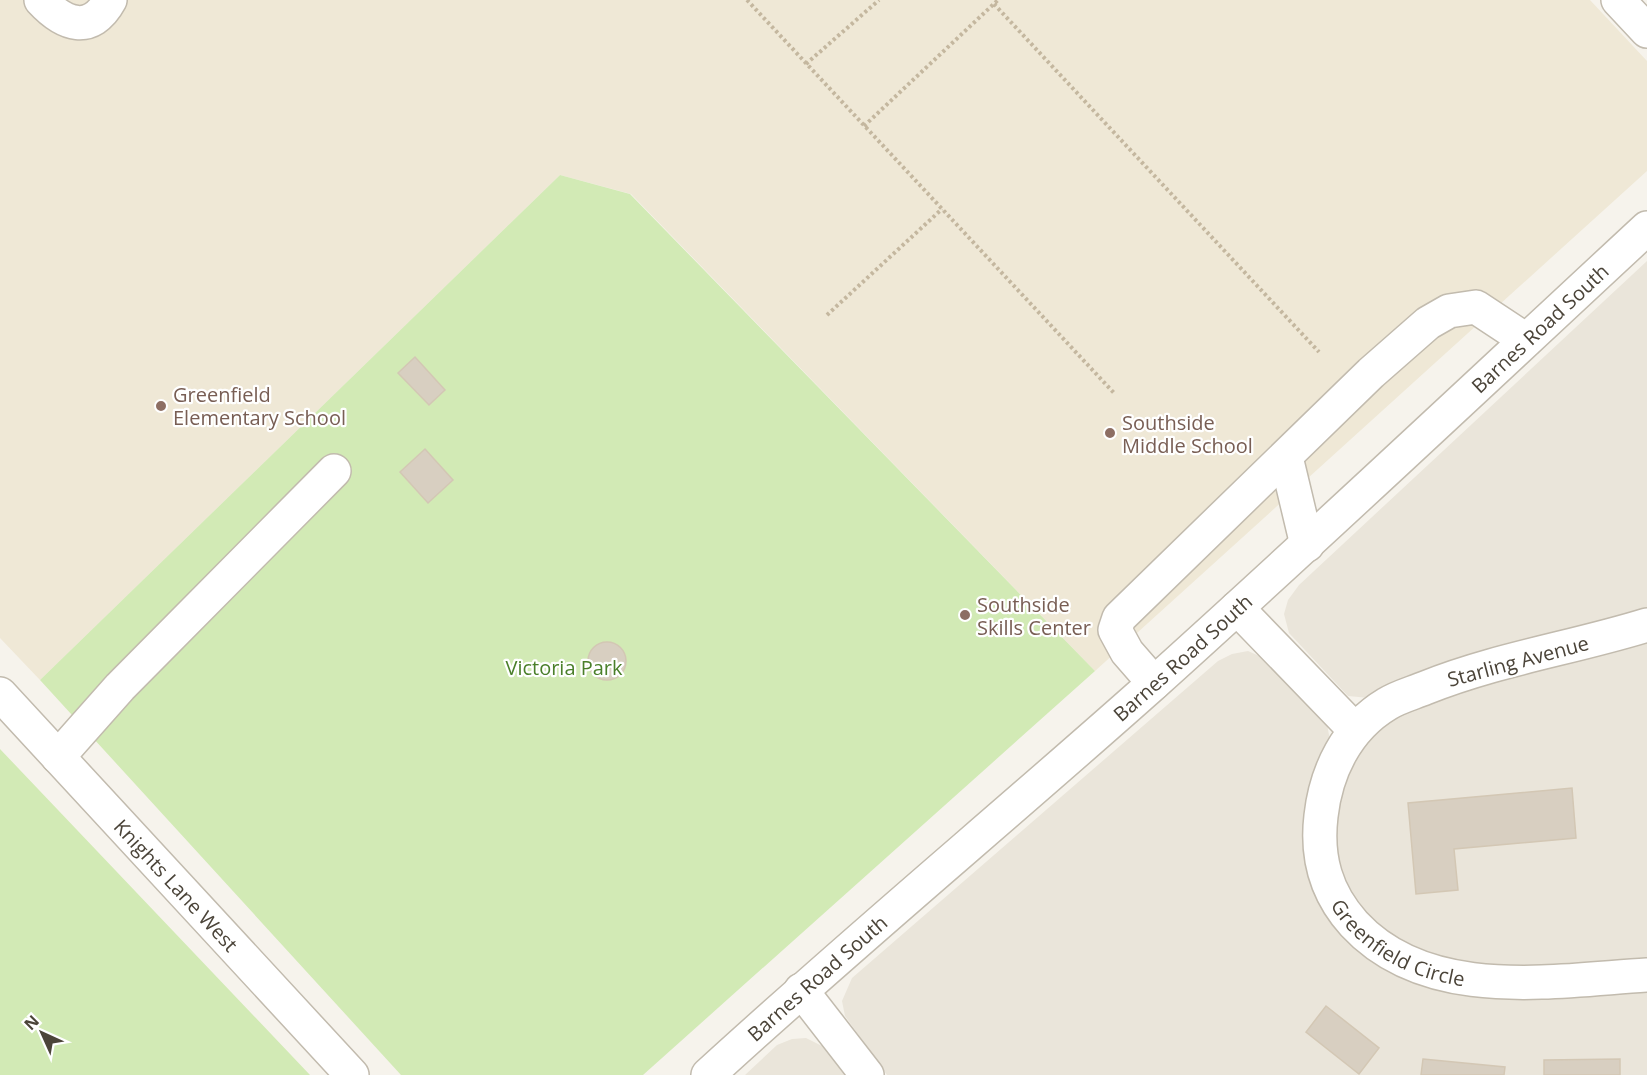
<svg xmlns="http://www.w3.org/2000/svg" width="1647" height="1075" font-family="'Open Sans',sans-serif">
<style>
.residential{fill:#eae5da}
.education{fill:#efe8d6}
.green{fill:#d2eab5}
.building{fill:#d8cfc1;stroke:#d3c7b4;stroke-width:1.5}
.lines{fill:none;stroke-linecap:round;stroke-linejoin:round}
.minor-casing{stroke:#c2bbae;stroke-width:36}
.path{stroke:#c4b79f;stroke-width:4;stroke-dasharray:3 3;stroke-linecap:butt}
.minor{stroke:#fff;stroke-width:33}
.education-dot{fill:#8d6e63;stroke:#fff;stroke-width:2}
.labels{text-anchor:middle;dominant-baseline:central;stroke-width:4.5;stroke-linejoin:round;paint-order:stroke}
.street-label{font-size:20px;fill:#4b4439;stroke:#fff}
.education-label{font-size:20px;fill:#785e54;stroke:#fff;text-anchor:start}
.park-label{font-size:20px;fill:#4a7f2a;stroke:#fff}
</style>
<rect width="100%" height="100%" fill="#f6f3ec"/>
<!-- residential -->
<path class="residential" d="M1647,261V613L1369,698L1348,696L1289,633L1284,614L1288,600L1299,585Z
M1647,639V961L1481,970L1429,957L1371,926L1338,872L1333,813L1356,750L1376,728L1402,711L1476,681Z
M1248,651L1266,659L1327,724L1331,746L1309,820L1368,954L1647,987V1075H887L845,1016L842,1001L852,978L1218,661L1232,654Z
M806,1038L824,1047L846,1075H745L777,1045L792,1039Z"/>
<!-- education -->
<path class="education" d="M0,0H1590L1647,61V171L1095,671L631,194L560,175L40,680L0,638Z"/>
<!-- green -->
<path class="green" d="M560,175L630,194L1095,671L643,1075H401L40,680Z
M0,749L310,1075H0Z"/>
<!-- building -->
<path class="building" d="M415,357L445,390L429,405L398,373Z
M425,449L453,480L428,503L400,472Z
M588 661a19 19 0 1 1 38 0a19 19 0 1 1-38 0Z
M1572,788L1576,838L1454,849L1458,890L1416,894L1408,803Z
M1326,1006L1379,1048L1359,1074L1306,1032Z
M1423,1059L1505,1067L1504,1075H1421Z
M1620,1059V1075H1544V1060Z"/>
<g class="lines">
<defs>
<g id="minor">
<path d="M41,0C64,25 91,35 110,0"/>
<path d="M1618,0L1647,31"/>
<path d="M1286,457L1307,545"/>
<path d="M1237,608L1355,730"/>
<path id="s1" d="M1647,625C1573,648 1497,659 1425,688C1413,693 1398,697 1387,704C1347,728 1326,771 1321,816C1316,858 1326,893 1354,924C1427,1003 1551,981 1647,975"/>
<path d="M1154,683L1127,652L1115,630L1119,618L1371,373L1428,323L1449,311L1476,307L1526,340"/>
<path id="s2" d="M0,694L352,1075"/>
<path d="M58,757L120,687L334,471"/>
<path d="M801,990L867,1075"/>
<path id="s3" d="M708,1075C853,942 1005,816 1152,685C1319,535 1482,381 1647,228"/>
</g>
</defs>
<!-- minor casing -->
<use href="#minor" class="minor-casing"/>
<!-- path -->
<path class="path" d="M747,0L1114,393
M994,4L1319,352
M806,64L879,0
M864,126L998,0
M827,315L942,209"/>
<!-- minor -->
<use href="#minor" class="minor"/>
</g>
<!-- markers -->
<g class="education-dot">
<circle cx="161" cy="406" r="6"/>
<circle cx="1110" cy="433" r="6"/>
<circle cx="965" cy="615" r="6"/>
</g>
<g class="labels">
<!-- street labels -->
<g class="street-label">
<text stroke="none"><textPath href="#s3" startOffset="1118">Barnes Road South</textPath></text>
<text stroke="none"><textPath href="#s3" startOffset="632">Barnes Road South</textPath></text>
<text transform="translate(1518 661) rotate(-15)">Starling Avenue</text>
<text stroke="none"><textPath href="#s2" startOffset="260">Knights Lane West</textPath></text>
<text stroke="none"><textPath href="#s1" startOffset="572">Greenfield Circle</textPath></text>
<text stroke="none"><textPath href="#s3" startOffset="146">Barnes Road South</textPath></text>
</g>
<!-- education labels -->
<g class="education-label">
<text x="173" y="394">Greenfield<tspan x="173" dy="23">Elementary School</tspan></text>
<text x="1122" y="422">Southside<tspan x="1122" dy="23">Middle School</tspan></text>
<text x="977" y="604">Southside<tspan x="977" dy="23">Skills Center</tspan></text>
</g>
<!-- park labels -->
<g class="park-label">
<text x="564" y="667">Victoria Park</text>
</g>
</g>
<!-- north arrow -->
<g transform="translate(42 1033) rotate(315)" stroke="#ffffff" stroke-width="4.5" paint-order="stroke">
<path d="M0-4.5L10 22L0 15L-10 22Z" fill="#4b4439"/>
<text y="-9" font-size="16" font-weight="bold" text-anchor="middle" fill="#4b4439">N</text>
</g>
</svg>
